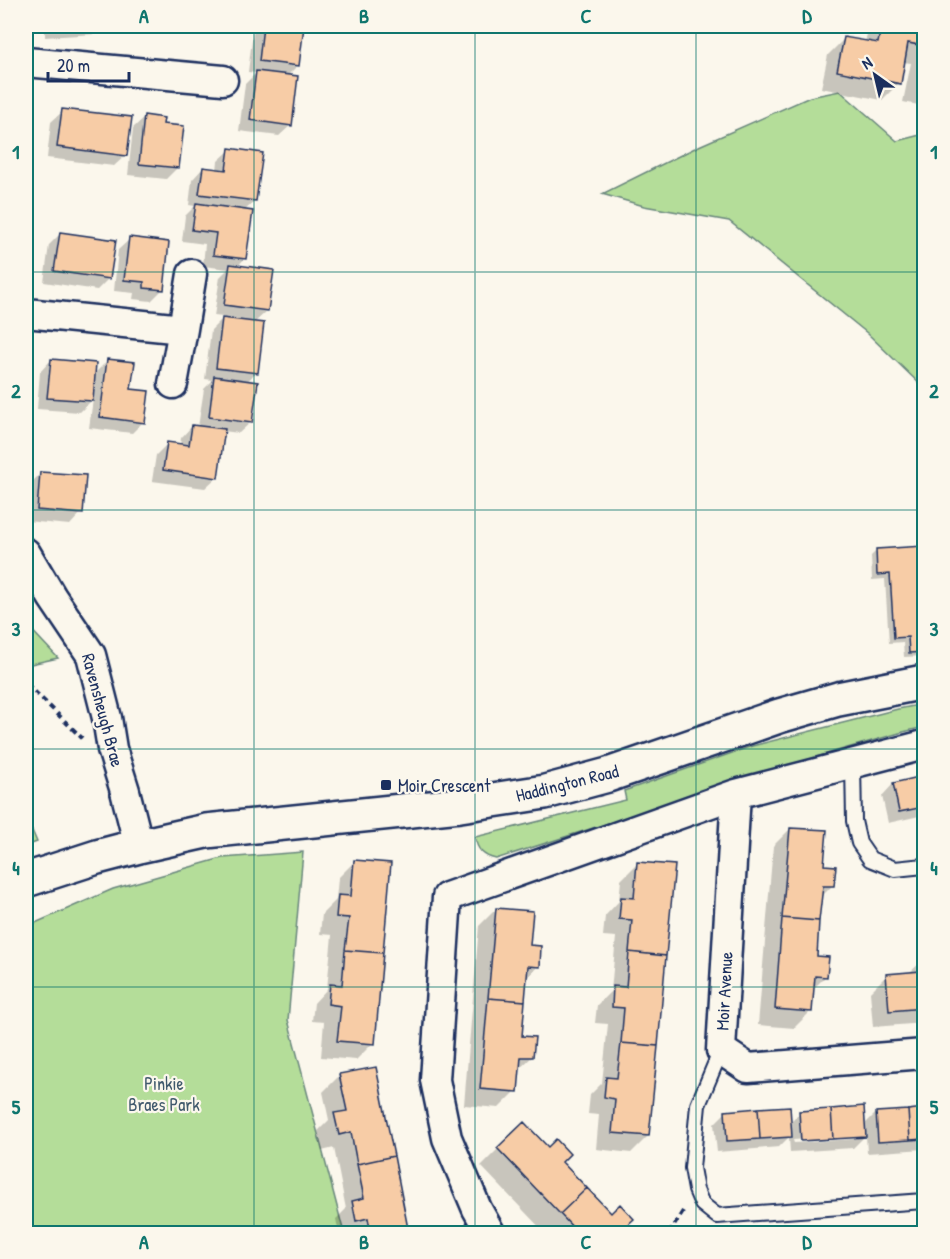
<svg xmlns="http://www.w3.org/2000/svg" width="950" height="1259" font-family="'Patrick Hand',sans-serif">
<style>
.green{fill:#b4dd99;stroke:#68867c;stroke-width:1.5}
.shadow{fill:#0003;fill-rule:evenodd}
.building{fill:#f7cca6;stroke:#1b2f5e;stroke-width:1.5}
.lines{fill:none;stroke-linecap:round;stroke-linejoin:round}
.lane-casing{stroke:#1b2f5e;stroke-width:18}
.street-casing{stroke:#1b2f5e;stroke-width:33}
.primary-casing{stroke:#1b2f5e;stroke-width:38}
.path{stroke:#1b2f5e;stroke-width:4;stroke-dasharray:6 4.5;stroke-linecap:butt}
.lane{stroke:#fbf7ec;stroke-width:14}
.street{stroke:#fbf7ec;stroke-width:28}
.primary{stroke:#fbf7ec;stroke-width:33}
.grid{fill:none;stroke:#0f766e;stroke-width:1.5;stroke-opacity:0.55}
.poi-dot{fill:#1b2f5e;stroke:#fbf7ec;stroke-width:2}
.labels{text-anchor:middle;dominant-baseline:central;stroke-width:4.5;stroke-linejoin:round;paint-order:stroke}
.street-label{font-size:18px;fill:#1b2f5e;stroke:#fbf7ec}
.poi-label{font-size:18px;fill:#1b2f5e;stroke:#fbf7ec;text-anchor:start}
.park-label{font-size:18px;fill:#415a6d;stroke:#fbf7ec}
.neatline{fill:none;stroke:#0f766e;stroke-width:2}
.grid-label{font-size:20px;text-anchor:middle;font-weight:bold;fill:#0f766e}
</style>
<rect width="100%" height="100%" fill="#fbf7ec"/>
<filter id="ink" filterUnits="userSpaceOnUse"><feTurbulence type="fractalNoise" baseFrequency=".0167" numOctaves="2"/><feDisplacementMap in="SourceGraphic" scale="12" xChannelSelector="R" yChannelSelector="G"/><feConvolveMatrix kernelMatrix="1 2 1 2 8 2 1 2 1" color-interpolation-filters="sRGB"/></filter>
<g filter="url(#ink)">
<!-- green -->
<path class="green" d="M840,91L897,141L924,134V388L867,333L729,221L644,206L602,194L699,146L810,97Z
M26,624L58,658L26,665Z
M924,704V727L903,732L816,757L496,859C483,856 477,850 475,837L626,800L624,791L752,746L898,709Z
M26,816L37,842L26,846Z
M303,852L288,1020L344,1233H26V927L113,889L222,858Z"/>
<!-- shadow -->
<path class="shadow" d="M45,26H121L114,33L45,37Z
M129,26H181L176,31L129,35Z
M259,26H303L298,65L287,76L291,125L279,136L239,131L245,84L256,73L248,72L253,32Z
M872,26H924V106L903,102L911,63L903,62L899,83L882,100L821,88L828,55L845,38L865,42L868,30Z
M63,111L126,155L114,166L47,158L51,122Z
M145,117L162,125L177,168L166,179L128,175L133,128Z
M230,150L255,201L244,211L245,258L237,267L267,311L254,323L256,372L247,382L251,422L239,433L223,431L217,477L205,488L152,481L156,455L167,444L180,446L181,438L192,426L198,427L204,389L213,380L205,379L211,330L224,317L214,316L220,277L228,269L203,266L205,244L182,241L185,216L195,206L189,205L192,180L203,168L217,170L218,161Z
M60,234L109,278L97,290L44,282L49,245Z
M130,239L162,290L151,301L133,299L134,293L114,291L118,250Z
M51,360L94,374L107,361L130,390L143,422L132,433L89,428L93,399L80,412L37,409L40,372Z
M41,473L81,513L70,525L26,521L29,485Z
M924,548V656L904,657L903,642L889,643L885,579L872,580L871,556L876,551Z
M924,777V815L888,823L882,796L893,784Z
M790,829L823,866L832,886L820,898L815,957L826,976L812,990L811,1011L794,1028L758,1025L773,846Z
M355,861L373,1043L356,1060L321,1057L324,1022L312,1021L314,1003L327,989L332,935L320,934L322,914L336,900L338,878Z
M638,863L648,1136L631,1153L596,1149L599,1115L588,1114L590,1095L602,1083L608,1024L595,1023L597,1005L611,991L616,937L603,936L605,916L619,901L621,880Z
M496,909L528,947L538,966L526,979L521,1038L532,1057L518,1070L516,1091L499,1108L464,1105L479,926Z
M924,961V1023L873,1027L870,992L887,975L909,973L921,962Z
M340,1075L408,1234H339L336,1219L346,1209L334,1148L322,1151L318,1131L329,1120L323,1092Z
M924,1110V1149L867,1153L866,1135L853,1148L790,1152L789,1137L779,1147L717,1152L714,1124L726,1112L790,1123L800,1113L863,1126L876,1113ZM854,1136V1139L794,1143L793,1140Z
M498,1149L560,1162L629,1234H546L481,1166Z"/>
<!-- building -->
<path class="building" d="M263,26H304L299,66L259,61Z
M881,26H924V46L908,43L901,84L837,71L844,37L878,43Z
M924,59V86L919,85Z
M256,71L298,76L292,126L250,120Z
M62,109L132,117L127,156L57,147Z
M144,115L164,118L163,124L184,126L179,168L139,164Z
M229,148L263,153L256,201L199,194L203,167L226,170Z
M196,203L253,211L246,259L213,255L216,233L192,230Z
M60,232L116,240L110,279L54,271Z
M129,237L169,242L164,290L144,288V282L124,280Z
M230,264L274,270L268,311L224,305Z
M222,318L264,323L258,373L216,368Z
M51,359L96,363L93,401L47,398Z
M107,359L135,362L131,389L149,391L145,423L100,417Z
M214,376L258,382L252,423L209,417Z
M192,425L225,429L218,478L163,470L167,442L189,445Z
M40,472L86,475L83,514L37,510Z
M924,546V652L909,653L908,637L894,638L890,574L877,575L876,549Z
M923,776L924,807L899,812L893,783Z
M790,828L827,830L824,865L836,866L834,886H823L819,921L782,918Z
M354,860L391,863L383,953L345,950L349,918L336,917L338,895L351,896Z
M637,862L675,865L666,956L629,952L632,920L619,919L621,897L634,898Z
M496,908L533,911L530,945L541,946L540,967L528,966L525,1001L488,998Z
M782,918L819,921L817,956L829,957L827,977L815,976L812,1012L775,1009Z
M345,950L383,953L375,1044L337,1041L341,1006L328,1004L330,984L342,985Z
M629,952L666,956L658,1046L621,1043L624,1008L612,1007L613,986L626,987Z
M920,960H924V1008L889,1011L886,974L921,971Z
M488,998L525,1001L522,1036L535,1037L533,1057H521L518,1092L480,1089Z
M621,1043L658,1046L649,1136L612,1133L615,1099L604,1097L606,1077L617,1078Z
M376,1067L394,1156L357,1164L351,1132L339,1135L334,1113L347,1111L339,1074Z
M790,1106L792,1137L760,1139L758,1108Z
M864,1106L866,1137L833,1139L831,1109Z
M758,1108L760,1139L727,1141L725,1111Z
M924,1108V1139L910,1140L908,1110Z
M831,1109L833,1139L801,1141L799,1111Z
M908,1110L910,1140L878,1142L876,1112Z
M524,1122L548,1147L556,1139L570,1154L562,1162L587,1188L560,1214L497,1148Z
M394,1156L409,1234H371L368,1218L356,1221L352,1201L364,1198L357,1164Z
M587,1188L611,1213L620,1204L634,1219L625,1227L631,1234H579L560,1214Z"/>
<g class="lines">
<defs>
<path id="lane" d="M853,763L854,821L859,843L870,859L895,869L924,866
M721,1050L698,1105L692,1168L696,1190L702,1204L717,1216L924,1201"/>
<path id="street" d="M26,62L223,80
M26,313L183,329L173,384
M183,329L192,274
M26,553L52,597L91,655L107,718L112,749L125,791L139,846
M736,794L721,1050L748,1068L924,1054
M491,1234L477,1209L447,1138L435,1080L447,897L736,794L924,745"/>
<path id="primary" d="M26,880L97,857L139,846L206,831L460,805L545,792L608,775L779,716L838,699L924,682"/>
</defs>
<!-- lane casing -->
<use href="#lane" class="lane-casing"/>
<!-- street casing -->
<use href="#street" class="street-casing"/>
<!-- primary casing -->
<use href="#primary" class="primary-casing"/>
<!-- path -->
<path class="path" d="M26,685L31,688L82,738
M669,1234L683,1211"/>
<!-- lane -->
<use href="#lane" class="lane"/>
<!-- street -->
<use href="#street" class="street"/>
<!-- primary -->
<use href="#primary" class="primary"/>
</g>
</g>
<!-- grid -->
<path class="grid" d="M254,26V1234M475,26V1234M696,26V1234M26,272H924M26,510H924M26,749H924M26,987H924"/>
<!-- markers -->
<rect class="poi-dot" x="380" y="779" width="12" height="12" rx="3"/>
<g class="labels">
<!-- street labels -->
<g class="street-label">
<text transform="translate(103 710) rotate(75)">Ravensheugh Brae</text>
<text transform="translate(567 783) rotate(-14)">Haddington Road</text>
<text transform="translate(724 991) rotate(-87)">Moir Avenue</text>
</g>
<!-- poi labels -->
<g class="poi-label">
<text x="398" y="785">Moir Crescent</text>
</g>
<!-- park labels -->
<g class="park-label">
<text x="164" y="1083">Pinkie<tspan x="164" dy="21">Braes Park</tspan></text>
</g>
</g>
<!-- margin -->
<rect width="950" height="1259" fill="none" stroke="#fbf7ec" stroke-width="66"/>
<!-- north arrow -->
<g transform="translate(875 75) rotate(326)" stroke="#fbf7ec" stroke-width="4.5" paint-order="stroke">
<path d="M0-4.5L10 22L0 15L-10 22Z" fill="#1b2f5e"/>
<text y="-9" font-size="16" font-weight="bold" text-anchor="middle" fill="#1b2f5e">N</text>
</g>
<!-- scale -->
<path d="M48 72v9h81v-9" fill="none" stroke="#1b2f5e" stroke-width="3"/>
<text x="57" y="72" font-size="18" fill="#1b2f5e" stroke="#fbf7ec" stroke-width="4.5" paint-order="stroke">20 m</text>
<rect x="33" y="33" width="884" height="1193" class="neatline"/>
<g class="grid-label">
<text x="144" y="23">A</text>
<text x="364" y="23">B</text>
<text x="586" y="23">C</text>
<text x="807" y="23">D</text>
<text x="16" y="159">1</text>
<text x="934" y="159">1</text>
<text x="16" y="398">2</text>
<text x="934" y="398">2</text>
<text x="16" y="636">3</text>
<text x="934" y="636">3</text>
<text x="16" y="875">4</text>
<text x="934" y="875">4</text>
<text x="16" y="1114">5</text>
<text x="934" y="1114">5</text>
<text x="144" y="1249">A</text>
<text x="364" y="1249">B</text>
<text x="586" y="1249">C</text>
<text x="807" y="1249">D</text>
</g>
</svg>
